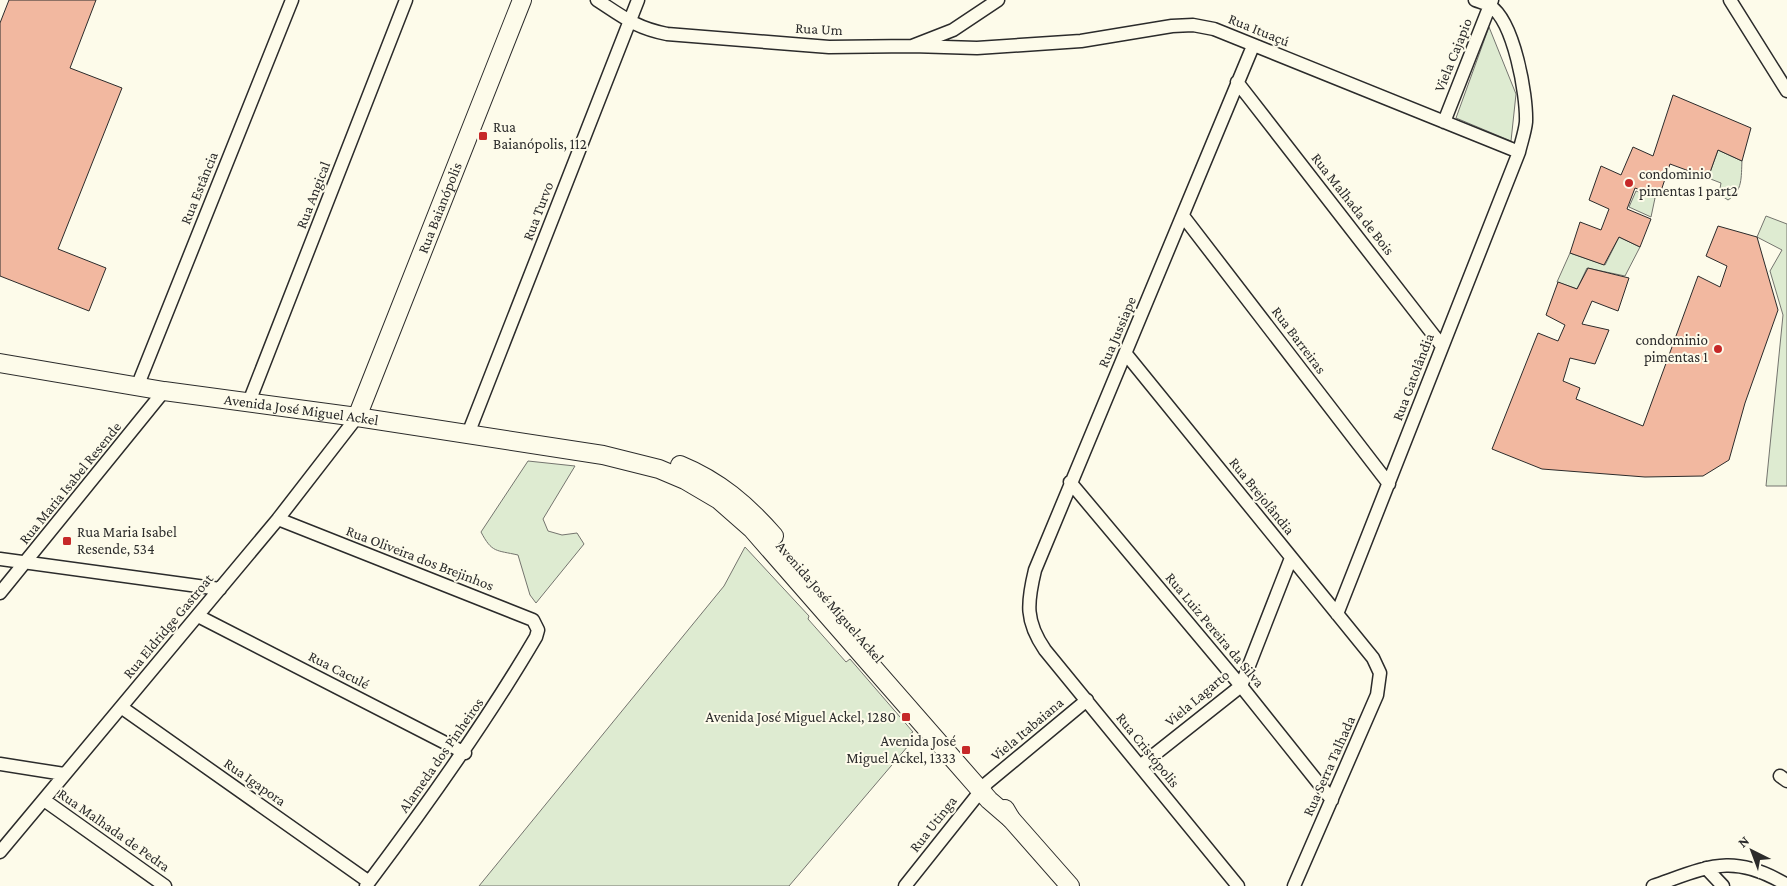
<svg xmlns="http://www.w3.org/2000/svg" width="1787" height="886" font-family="'Crimson Pro',serif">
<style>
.green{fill:#deebd1;stroke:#74746e}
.building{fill:#f2b8a0;stroke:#2b2b2b}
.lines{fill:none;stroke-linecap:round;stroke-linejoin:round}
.street-casing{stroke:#2b2b2b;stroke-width:15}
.secondary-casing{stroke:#2b2b2b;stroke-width:20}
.street{stroke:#fdfbea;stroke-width:12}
.secondary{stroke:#fdfbea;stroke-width:18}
.poi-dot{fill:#c62828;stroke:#fdfbea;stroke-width:2}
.labels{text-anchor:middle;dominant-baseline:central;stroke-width:4;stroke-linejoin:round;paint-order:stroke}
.street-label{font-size:15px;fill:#2b2b2b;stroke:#fdfbea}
.poi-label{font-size:15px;fill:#2b2b2b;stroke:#fdfbea;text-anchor:start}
</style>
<rect width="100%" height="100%" fill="#fdfbea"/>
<!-- green -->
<path class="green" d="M1489,27L1516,94L1511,141L1456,118Z
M1718,150L1742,161C1741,177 1743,191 1728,200L1719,194L1721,183L1708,178Z
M1636,191L1655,198L1651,217L1629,207Z
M1766,216L1787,224V486H1766L1783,315L1770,271L1782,250L1757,237Z
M1619,237L1640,247L1625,276L1587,268L1577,289L1557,282L1570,253L1605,265Z
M528,461L575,466L543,519L548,531L562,535L577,533L584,544L536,603L530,595L518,555C496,550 492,553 481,532Z
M745,547L809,616L808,619L846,662L850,659L913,732L910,734L914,739L789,886H479L724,586Z"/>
<!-- building -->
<path class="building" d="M9,0H96L70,68L122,88L58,249L106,268L89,311L0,276V23Z
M1673,95L1751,128L1742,161L1718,150L1708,178L1670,164L1659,197L1635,188L1627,209L1651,219L1640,247L1619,237L1604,265L1570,253L1580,222L1601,230L1609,209L1589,200L1601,166L1621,175L1633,147L1653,156Z
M1718,226L1757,237L1778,310L1745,403L1729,460L1703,476L1645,477L1542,469L1492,449L1538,333L1558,341L1565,325L1546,315L1558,282L1577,289L1588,268L1629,278L1618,311L1592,301L1582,324L1609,330L1595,364L1570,358L1563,381L1580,388L1576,399L1643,426L1698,276L1720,287L1727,266L1706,256Z"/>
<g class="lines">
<defs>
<path id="street" d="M597,0C623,17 636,28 667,34L829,47L912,46L953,30L998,0
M1730,0L1787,91
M912,46L977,48L1081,41L1172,26L1193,25L1214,29L1519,152
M1237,82L1442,346
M1444,122L1492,0
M1183,216L1389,484
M1126,354L1373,658L1380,673L1377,695L1294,886
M137,387L292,0
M249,402L406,0
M468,434L638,0
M1070,482L1241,686L1332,800
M278,519L533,620L538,630L536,637C485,724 427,805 366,886
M0,559L220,589
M0,593L164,391
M1337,614L1519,152C1521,143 1525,132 1526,122C1527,95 1514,21 1490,6C1486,3 1480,2 1475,0
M198,616L465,753
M121,707L369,882
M0,764L64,774
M1140,766L1241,686L1291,558
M1780,776L1787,781
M44,800L165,886
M0,852L278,519L357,417
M1706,868L1723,886
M905,886L987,783L1087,700
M1238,886L1045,650C1025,621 1027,603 1035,570L1253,46
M1653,886C1708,867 1732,852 1787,885"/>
<g id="secondary">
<path id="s1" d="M0,363L164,391L357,417L603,455L659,469L685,480L719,500L752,529L989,800L1011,819"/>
<path id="s2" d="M357,417L522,0"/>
<path d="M680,465C719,481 747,505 774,536"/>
<path d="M1005,809L1011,819L1070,886"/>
</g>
</defs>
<!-- street casing -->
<use href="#street" class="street-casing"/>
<!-- secondary casing -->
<use href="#secondary" class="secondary-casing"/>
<!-- street -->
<use href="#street" class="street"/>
<!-- secondary -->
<use href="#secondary" class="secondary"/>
</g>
<!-- markers -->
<g class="poi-dot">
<rect x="478" y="131" width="10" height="10" rx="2.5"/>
<circle cx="1629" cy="183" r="5"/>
<circle cx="1718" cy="349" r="5"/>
<rect x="62" y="536" width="10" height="10" rx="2.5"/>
<rect x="901" y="712" width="10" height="10" rx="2.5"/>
<rect x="961" y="745" width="10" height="10" rx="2.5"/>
</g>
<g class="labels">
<!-- street labels -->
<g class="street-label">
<text transform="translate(819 29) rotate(3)">Rua Um</text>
<text transform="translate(1259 30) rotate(22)">Rua Ituaçú</text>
<text transform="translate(1453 55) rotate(-68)">Viela Cajapio</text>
<text transform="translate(199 188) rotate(-68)">Rua Estância</text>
<text transform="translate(313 195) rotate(-69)">Rua Angical</text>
<text transform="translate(1353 204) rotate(52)">Rua Malhada de Bois</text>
<text stroke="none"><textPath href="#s2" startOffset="225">Rua Baianópolis</textPath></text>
<text transform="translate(538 211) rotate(-69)">Rua Turvo</text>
<text transform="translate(1117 332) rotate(-67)">Rua Jussiape</text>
<text transform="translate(1299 340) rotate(53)">Rua Barreiras</text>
<text transform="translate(1413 377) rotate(-69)">Rua Gatolândia</text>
<text stroke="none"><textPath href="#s1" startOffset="305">Avenida José Miguel Ackel</textPath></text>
<text transform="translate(70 483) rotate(-51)">Rua Maria Isabel Resende</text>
<text transform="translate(1262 496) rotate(51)">Rua Brejolândia</text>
<text transform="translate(420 558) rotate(21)">Rua Oliveira dos Brejinhos</text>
<text transform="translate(830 602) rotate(49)">Avenida José Miguel Ackel</text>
<text transform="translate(168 626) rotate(-50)">Rua Eldridge Gastroat</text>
<text transform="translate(1215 630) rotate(50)">Rua Luiz Pereira da Silva</text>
<text transform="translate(339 670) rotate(27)">Rua Caculé</text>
<text transform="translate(1197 698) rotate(-40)">Viela Lagarto</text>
<text transform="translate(1027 729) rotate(-40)">Viela Itabaiana</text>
<text transform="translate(1148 750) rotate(51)">Rua Cristópolis</text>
<text transform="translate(441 755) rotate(-55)">Alameda dos Pinheiros</text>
<text transform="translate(1329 766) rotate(-66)">Rua Serra Talhada</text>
<text transform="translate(255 782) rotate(35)">Rua Igapora</text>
<text transform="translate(933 824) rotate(-52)">Rua Utinga</text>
<text transform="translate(114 830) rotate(35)">Rua Malhada de Pedra</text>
</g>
<!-- poi labels -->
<g class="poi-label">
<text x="493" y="127">Rua<tspan x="493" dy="17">Baianópolis, 112</tspan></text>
<text x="1639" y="174">condominio<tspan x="1639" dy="17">pimentas 1 part2</tspan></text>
<text x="1708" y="340" text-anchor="end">condominio<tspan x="1708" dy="17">pimentas 1</tspan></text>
<text x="77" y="532">Rua Maria Isabel<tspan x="77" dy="17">Resende, 534</tspan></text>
<text x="896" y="717" text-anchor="end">Avenida José Miguel Ackel, 1280</text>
<text x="956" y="741" text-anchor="end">Avenida José<tspan x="956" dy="17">Miguel Ackel, 1333</tspan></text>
</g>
</g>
<!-- north arrow -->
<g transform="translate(1752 851) rotate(318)" stroke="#fdfbea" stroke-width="4" paint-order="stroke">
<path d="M0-4L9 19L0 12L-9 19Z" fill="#2b2b2b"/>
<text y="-8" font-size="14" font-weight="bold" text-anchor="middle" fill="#2b2b2b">N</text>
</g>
</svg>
